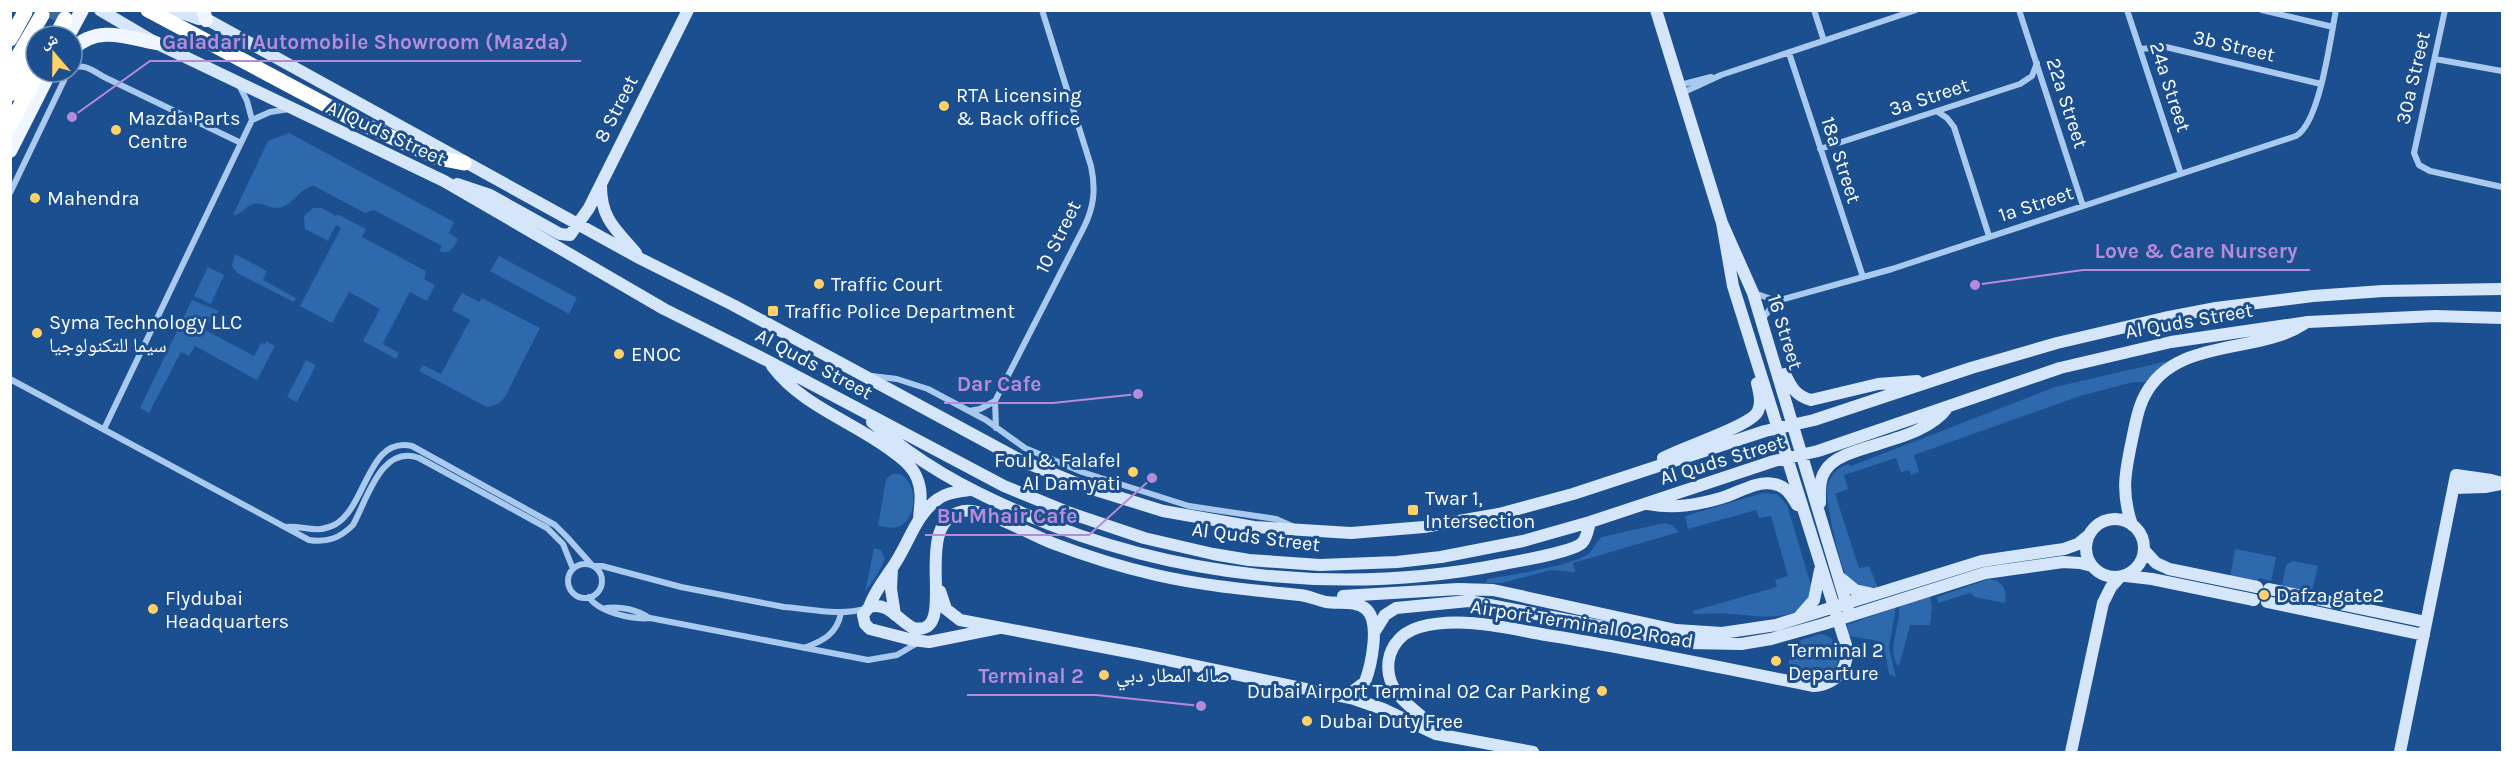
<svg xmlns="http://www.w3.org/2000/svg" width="2513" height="763" font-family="Karla,'Noto Naskh Arabic',sans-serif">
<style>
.green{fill:#2e69ad}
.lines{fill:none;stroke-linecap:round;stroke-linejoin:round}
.highway-tunnel{stroke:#3d69a0;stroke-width:15;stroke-dasharray:15 8;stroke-linecap:butt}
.street{stroke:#a9c9ee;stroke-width:6}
.secondary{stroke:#d6e6fa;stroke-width:12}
.primary{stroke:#f0f6ff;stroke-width:14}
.highway{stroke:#fff;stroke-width:15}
.poi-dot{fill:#ffd166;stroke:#1b4f8f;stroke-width:2}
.labels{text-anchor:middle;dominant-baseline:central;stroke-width:6;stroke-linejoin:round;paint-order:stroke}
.street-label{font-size:20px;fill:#fff;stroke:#1b4f8f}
.poi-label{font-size:20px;fill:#fff;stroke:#1b4f8f;text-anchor:start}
.leader{fill:none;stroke:#b68bdc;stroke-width:2}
.callout-dot{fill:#b68bdc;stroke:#1b4f8f;stroke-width:2}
.callout-label{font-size:21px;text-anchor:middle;font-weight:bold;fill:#b68bdc;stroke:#1b4f8f;stroke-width:6;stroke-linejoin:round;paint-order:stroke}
</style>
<rect width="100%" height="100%" fill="#1b4f8f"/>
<!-- green -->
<path class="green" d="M289,133L454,222L449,233L458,239C454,247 450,256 439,251L442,246L374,210L365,213L314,186C300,187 295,203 282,207C271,211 263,201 253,204C245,206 243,215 233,215L268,141Z
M313,208H322L336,216L337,214L366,229L362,237L426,271L424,279L435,285L427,301L410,292L384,341L383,344L399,353L396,359L363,341L380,309L349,292L332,323L300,306L341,228L336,225L328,241L305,229L304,216Z
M235,254L267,271L263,280L296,298L294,302L237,273L232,266Z
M499,256L577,298L569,314L490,271Z
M208,267L224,275L211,304L194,296Z
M462,293L479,302L482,298L540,328L506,395C502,402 496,406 487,407L419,371L423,365L441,374L470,320L452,310Z
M192,300L219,311L216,316L213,315L205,330L254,356L261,343L265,344L266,341L275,346L257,380L195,346L189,356L181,352L149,413L140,408Z
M306,360L316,365L297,402L287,397Z
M2168,361L2145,382H2133L2080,396L1914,455L1919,472L1911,475L1909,470L1901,472L1896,458L1844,475L1848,489L1835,494L1859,568L1869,566L1878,588L1864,589C1859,586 1852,583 1848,578C1840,570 1825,499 1827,487C1830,475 1837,468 1848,464L1851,466L2055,387Z
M893,474H900C917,483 918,513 902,525C895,530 886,527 878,526L886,479Z
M1763,493L1777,494L1787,505L1811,585C1812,626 1758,616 1732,614C1720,613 1707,614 1694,614L1693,611L1777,587L1775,580L1788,576L1771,516L1759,518L1756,510L1688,529L1685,516Z
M1664,523L1672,525L1679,532L1573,563L1575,572L1551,570L1502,583H1486L1487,579C1510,575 1569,566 1587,555C1594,550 1595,542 1602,537Z
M874,548L881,550L885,559L877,575L865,592Z
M2235,549L2276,557L2271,581L2259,578L2257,583L2230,578Z
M2293,561L2318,566L2311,594L2281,590L2286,565Z
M1989,579C2004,581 2007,590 2005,603L1975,597L1970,593L1938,603L1937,597Z
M1930,596L1932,608L1930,625H1910L1899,666L1897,665C1887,644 1901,627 1899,606Z
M1896,607L1889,648L1896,677L1889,674L1885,652L1877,650L1879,641L1849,636L1847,625Z
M1820,634C1845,636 1844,674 1821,679C1810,681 1797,676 1787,674L1792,643Z"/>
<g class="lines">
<!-- highway-tunnel -->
<path class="highway-tunnel" d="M51,19L55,10"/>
<!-- street -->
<path class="street" d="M1814,10L1824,41
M2019,10L2083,206
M2127,10L2181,174
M2262,10L2333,27
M2445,10L2414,153L2419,165L2430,171L2502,187
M2140,49L2166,47L2321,84
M1789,53L1863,277
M2435,59L2502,71
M72,68C85,63 93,71 104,77L241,143
M1680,85L1711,77
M1682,93L1721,75L1916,10
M1938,112L1947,118L1954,127L1989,236
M252,120L270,112L289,109
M1820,149L2020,84L2032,76L2037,63
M10,193L68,72
M1754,293L1777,301L1892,269L2296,136C2320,122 2330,40 2336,10
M1762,319L1777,301
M872,376L897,379L928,389L986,420L1025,448L1082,472L1189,506L1276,519L1292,526
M10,379L309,540C327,543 340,538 353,525C367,500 381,444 419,458L547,528L563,544L573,569
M969,411L980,409L995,401
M996,428L995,401L1084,227C1094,207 1096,189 1091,166L1042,10
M104,429L252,120L247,101L239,85
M285,527C305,525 315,535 336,524C367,505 368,436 412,446L555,525L567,537L591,564
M568 581a17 17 0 1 1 34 0a17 17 0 1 1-34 0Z
M594,566H602L681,587L784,607C811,609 838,616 865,609
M589,597C598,612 633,620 650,618L868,660L897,655L919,642
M606,608C621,606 638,610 649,618
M804,648C823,641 837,634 841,613"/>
<!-- secondary -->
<path class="secondary" d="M100,10L156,43L444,181L664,309L768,361L1004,486L1070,513L1144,538L1213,554L1249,560L1320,565L1397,562L1441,557L1523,541L1590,522L1774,461L1818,451L2060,368L2171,342L2308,322L2435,316L2502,318
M173,10L199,19
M190,10L641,259L733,305L1022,461L1086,487L1163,511L1254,527L1351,533L1424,527L1499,514L1573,494L1765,431L1814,420L1971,368L2057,343L2164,318L2216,308L2313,296L2383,291L2502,289
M1656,10L1722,223L1753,293L1848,609
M457,184L490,195L560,234L570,235L589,208L688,10
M601,186C601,220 617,230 636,253
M772,366C801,405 851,421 889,449C900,457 912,465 917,478C923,492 920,505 919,519
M1785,374C1791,387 1796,396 1811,400L1878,384L1917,381
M872,422C918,463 966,489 1022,513C1172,578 1343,596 1503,564C1518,561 1573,552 1582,543C1587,538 1588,529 1590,522
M1663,458C1682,447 1752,426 1758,411C1762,402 1759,392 1757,383
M2454,488L2485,487L2500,484
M1820,503C1820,492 1819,480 1825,471C1842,442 1920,446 1948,407
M1648,504C1675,509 1696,505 1721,498C1738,493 1757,480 1774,484C1786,486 1791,495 1797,505
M2086 548a29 29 0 1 1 58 0a29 29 0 1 1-58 0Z
M2132,525C2120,490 2126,469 2133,435C2136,421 2138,407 2145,395C2175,337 2256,355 2304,324
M2145,551L2156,563L2169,569L2257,587
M892,568L891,589L895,615
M2126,576L2152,579L2254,600
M1839,577L1855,590L1873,594
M2269,589L2426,622
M940,591L946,609L960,620L1139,654L1354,699L1383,709L1436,734L1533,752
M1343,596L1458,589L1493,590L1676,630L1722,633L1776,625L1982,561L2064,549L2078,544L2089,535
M2267,602L2424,635
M869,607C875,591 883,581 892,568C908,546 915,515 938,499C947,492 958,492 969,490
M1798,618L1814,600L1820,570
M999,628L929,642L913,640L870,629L865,624L863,615L869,607C887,601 898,620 913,628C963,638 907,523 963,511C982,507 1032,535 1052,543C1086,556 1121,567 1156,575C1204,586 1252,590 1300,595C1309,596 1317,600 1326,602C1339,604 1356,600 1366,609C1381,622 1371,666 1365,682L1345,697
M1375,631L1385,615L1396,608L1469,601L1688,643L1741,644L1771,639L1824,624L1985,573L2063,562L2080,563L2092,566
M1441,735C1426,715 1394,702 1389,675C1385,652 1398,633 1420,627C1461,616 1506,628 1546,635C1636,649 1725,669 1814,686C1837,684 1850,667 1846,645L1733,286L1722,223
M2071,752L2103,603L2111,587L2120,577
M2400,752L2456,475L2491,480L2502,483"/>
<!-- primary -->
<path class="primary" d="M203,10L206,20
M68,36L82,10
M72,50C96,25 126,37 156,43
M10,151L50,72"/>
<!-- highway -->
<path class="highway" d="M148,10L358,122L438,158L464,163
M56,36L65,19
M10,39L25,12
M10,70L42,15
M10,94L36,46
M10,125L38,72"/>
</g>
<!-- markers -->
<g class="poi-dot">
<circle cx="944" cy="106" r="6"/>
<circle cx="116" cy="130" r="6"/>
<circle cx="35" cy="198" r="6"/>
<circle cx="819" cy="284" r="6"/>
<rect x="767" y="305" width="12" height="12" rx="3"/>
<circle cx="37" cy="333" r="6"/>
<circle cx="619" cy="354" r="6"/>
<circle cx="1133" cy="472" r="6"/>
<rect x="1407" y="504" width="12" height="12" rx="3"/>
<circle cx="2264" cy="595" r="6"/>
<circle cx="153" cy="609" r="6"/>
<circle cx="1776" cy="661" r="6"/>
<circle cx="1104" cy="675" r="6"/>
<circle cx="1602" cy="691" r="6"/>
<circle cx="1307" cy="721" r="6"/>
</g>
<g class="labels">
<!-- street labels -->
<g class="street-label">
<text transform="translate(2234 46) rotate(13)">3b Street</text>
<text transform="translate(2413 78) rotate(-77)">30a Street</text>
<text transform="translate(2170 87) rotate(72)">24a Street</text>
<text transform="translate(1929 97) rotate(-18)">3a Street</text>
<text transform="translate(2067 103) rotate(72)">22a Street</text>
<text transform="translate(616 109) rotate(-63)">8 Street</text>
<text transform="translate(386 133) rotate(25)">Al Quds Street</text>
<text transform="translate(1841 160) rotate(72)">18a Street</text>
<text transform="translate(2036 204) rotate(-18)">1a Street</text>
<text transform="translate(1058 237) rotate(-64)">10 Street</text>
<text transform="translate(2189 321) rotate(-10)">Al Quds Street</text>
<text transform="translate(1785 332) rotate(73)">16 Street</text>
<text transform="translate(814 364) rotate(28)">Al Quds Street</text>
<text transform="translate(1722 460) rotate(-17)">Al Quds Street</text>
<text transform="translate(1256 537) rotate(7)">Al Quds Street</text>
<text transform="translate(1582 624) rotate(9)">Airport Terminal 02 Road</text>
</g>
<!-- poi labels -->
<g class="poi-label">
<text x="956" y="95">RTA Licensing<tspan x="956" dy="23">&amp; Back office</tspan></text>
<text x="128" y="118">Mazda Parts<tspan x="128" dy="23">Centre</tspan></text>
<text x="47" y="198">Mahendra</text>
<text x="831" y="284">Traffic Court</text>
<text x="785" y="311">Traffic Police Department</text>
<text x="49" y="322">Syma Technology LLC<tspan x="49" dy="23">سيما للتكنولوجيا</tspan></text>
<text x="631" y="354">ENOC</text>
<text x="1121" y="460" text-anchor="end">Foul &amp; Falafel<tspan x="1121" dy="23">Al Damyati</tspan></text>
<text x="1425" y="498">Twar 1,<tspan x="1425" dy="23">Intersection</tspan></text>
<text x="2276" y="595">Dafza gate2</text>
<text x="165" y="598">Flydubai<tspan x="165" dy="23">Headquarters</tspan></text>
<text x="1788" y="650">Terminal 2<tspan x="1788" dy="23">Departure</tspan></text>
<text x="1116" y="675">صاله المطار دبي</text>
<text x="1590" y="691" text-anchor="end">Dubai Airport Terminal 02 Car Parking</text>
<text x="1319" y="721">Dubai Duty Free</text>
</g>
</g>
<!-- callouts -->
<path class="leader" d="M72 117L150 61H581M1975 285L2083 270H2310M1138 394L1053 403H944M1152 478L1089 535H925M1201 706L1096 695H967"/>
<g class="callout-dot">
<circle cx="72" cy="117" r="6"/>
<circle cx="1975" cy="285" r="6"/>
<circle cx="1138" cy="394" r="6"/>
<circle cx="1152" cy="478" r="6"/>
<circle cx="1201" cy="706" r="6"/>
</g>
<g class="callout-label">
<text x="365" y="49">Galadari Automobile Showroom (Mazda)</text>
<text x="2196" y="258">Love &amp; Care Nursery</text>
<text x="999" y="391">Dar Cafe</text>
<text x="1007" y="523">Bu Mhair Cafe</text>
<text x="1031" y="683">Terminal 2</text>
</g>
<!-- border -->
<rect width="2513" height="763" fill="none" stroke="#ffffff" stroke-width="24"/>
<!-- north arrow -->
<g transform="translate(54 54) rotate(340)"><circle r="28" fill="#1b4f8f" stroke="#7695bc" stroke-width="1.5"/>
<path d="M0-4.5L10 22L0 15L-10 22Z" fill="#ffd166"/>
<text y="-9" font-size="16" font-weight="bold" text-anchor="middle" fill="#ffffff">ش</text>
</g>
</svg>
